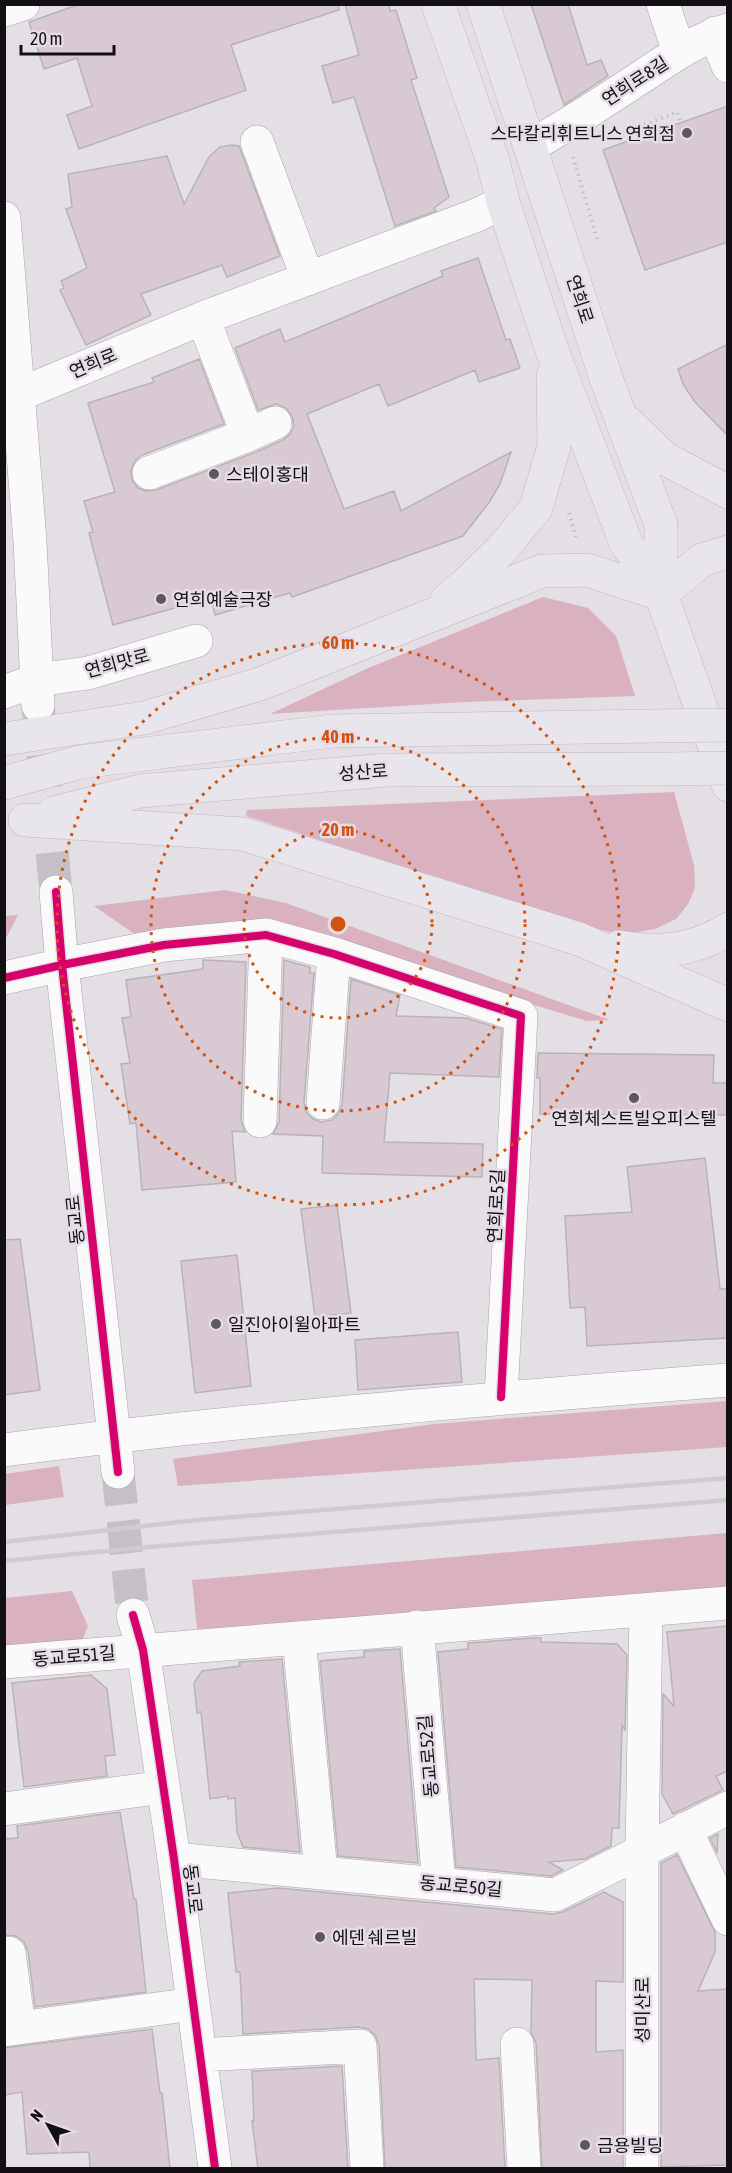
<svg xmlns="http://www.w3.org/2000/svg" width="732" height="2173" font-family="'Asap Condensed','Noto Sans KR',sans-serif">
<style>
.forest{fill:#dab1be}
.building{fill:#d8c9d3;stroke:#b7b4b7;stroke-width:1.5}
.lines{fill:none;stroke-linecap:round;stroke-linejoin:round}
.minor-tunnel{stroke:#c5c0c5;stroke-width:33;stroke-dasharray:33 16;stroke-linecap:butt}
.minor-casing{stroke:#a9a5a9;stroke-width:34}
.major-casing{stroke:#bdbbbd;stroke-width:34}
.path{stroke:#c1c0c1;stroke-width:4;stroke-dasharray:1.5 4.5;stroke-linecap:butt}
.minor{stroke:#fbfafb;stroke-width:33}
.major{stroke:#e8e5ec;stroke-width:33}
.rail{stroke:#cecdce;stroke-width:4.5}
.major-bridge-casing{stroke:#bdbbbd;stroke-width:34;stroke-linecap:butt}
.major-bridge{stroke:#e8e5ec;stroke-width:33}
.cycleway-casing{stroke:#e5dce7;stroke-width:11}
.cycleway{stroke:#d6006c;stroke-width:8}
.ring{fill:none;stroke:#d3520d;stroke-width:3;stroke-dasharray:3 6}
.poi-dot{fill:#5c585d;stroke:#e5dce7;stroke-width:2}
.labels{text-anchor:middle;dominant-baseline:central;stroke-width:5;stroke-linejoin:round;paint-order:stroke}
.street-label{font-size:18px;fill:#131014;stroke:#e5dce7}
.poi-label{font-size:18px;fill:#131014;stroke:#e5dce7;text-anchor:start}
.centre{fill:#d3520d;stroke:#e5dce7;stroke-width:3}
.ring-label{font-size:18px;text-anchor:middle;font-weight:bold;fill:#d3520d;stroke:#e5dce7;stroke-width:5;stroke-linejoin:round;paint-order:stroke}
</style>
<rect width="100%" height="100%" fill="#e4dfe4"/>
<!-- forest -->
<path class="forest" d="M543,597L588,608L616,636L635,696L465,702L270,714L366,669Z
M674,792L694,865L695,888L688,904L676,919L655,929L619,935L528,908L246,816L247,810Z
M225,890L286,903L610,1020L587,1021L465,984L275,922L133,933L94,906Z
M18,915L5,940V916Z
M727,1401V1447L178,1486L173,1459L434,1424Z
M59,1466L64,1497L5,1505V1474Z
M727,1533V1589L557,1609L197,1629L192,1580Z
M72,1591L88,1626L76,1655L5,1661V1598Z"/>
<!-- building -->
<path class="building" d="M80,4H338L339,10L231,45L246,90L79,149L67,115L92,106L77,58L44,69L29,22Z
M345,4H389L390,11L396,10L417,78L411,80L449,197L434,208L436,211L395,226L354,97L333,103L322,66L359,55Z
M531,4H568L587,65L601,60L608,76L564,105Z
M728,106V242L645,270L603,150Z
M232,145L239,146L280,256L227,277L222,265L141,294L151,315L86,345L60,290L64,288L61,281L87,268L66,209L72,207L68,174L167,156L184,204L209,157L220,147Z
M478,258L506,340L510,339L520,368L479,382L475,370L388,406L379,384L307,414L344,509L394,491L401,511L511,452L500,484L490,501L463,536L292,597L290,593L215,615L211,598L113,625L89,533L93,532L84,501L115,492L88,403L154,382L152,378L199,359L224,424L142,455L135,461L131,470L132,480L138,488L146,491L156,490L256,452L283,440L290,434L294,426L292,416L286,408L276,404L258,410L235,348L280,329L285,342L443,276L441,271Z
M728,344V436L695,402L683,384L678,369Z
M203,960L246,962L241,1120L245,1132L232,1131L236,1182L142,1190L136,1123L130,1124L121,1064L130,1063L122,1018L131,1017L126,980L203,969Z
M284,960L310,967V973H314L304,1102L306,1112L313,1119L321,1122L332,1120L338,1114L342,1105L351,979L400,995L396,1016L466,1018L502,1029L499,1077L390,1073L384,1142L483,1144L482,1177L322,1173L323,1136L273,1134L279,1122Z
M538,1053L714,1055L713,1083H728V1115L540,1114V1078H537Z
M705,1158L720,1289H728V1338L587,1346L585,1307L570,1308L565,1216L632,1212L627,1167Z
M337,1205L351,1313L315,1317L301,1209Z
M20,1239L40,1390L4,1395V1240Z
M237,1255L251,1386L195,1393L181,1261Z
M458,1332L462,1382L358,1390L355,1340Z
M728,1626V1771L716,1776L723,1790L673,1814L662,1794L663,1694L674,1706L667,1632Z
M532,1638H541V1642L617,1644L627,1655L625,1730L622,1725L619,1828H612L611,1846L585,1859L549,1862L563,1870L551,1876L456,1867L438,1652L468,1649V1643Z
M400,1649L418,1863L338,1856L320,1661L364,1657V1651Z
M282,1659L300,1852L243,1847L237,1832L235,1798L228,1799V1796L210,1799L201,1712L197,1713L194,1683L202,1671L240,1666L239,1662Z
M91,1675L107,1689L115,1755L105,1756L107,1776L24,1787L12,1683Z
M120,1812L134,1899H136L146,1992L35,2007L28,1951L24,1942L16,1936L4,1935V1839L18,1838L17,1826Z
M718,1834L717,1853L710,1838Z
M677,1855L715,1932V1952L698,1991L728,1989V2165L661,2167V1863Z
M278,1888L553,1914L563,1912L604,1892L623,1902V1982L596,1981V2052L623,2050V2169H542L536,2043L531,2032L532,1980L474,1979L476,2060L499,2058L505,2169H385L379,2045L375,2035L368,2029L359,2027L243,2034L240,1972H236L228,1893Z
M152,2029L160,2093H162L170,2169H90L89,2152L27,2154L22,2092L4,2095V2048Z
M342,2066L348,2169H258L252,2121H254L252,2071Z"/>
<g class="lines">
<!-- minor-tunnel -->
<path class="minor-tunnel" d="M38,706L56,892
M118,1472L133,1615"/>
<defs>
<path id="minor" d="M663,4L679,52
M4,10L23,4
M715,33L728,66
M257,142L308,279
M530,146C569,125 606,100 643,76C670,58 697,39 728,30
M4,218L30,541L38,705
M4,396L18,395L203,318L477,215L503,202
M248,435L275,423
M149,473L248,435L203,318
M4,692L37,680L88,673L196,641
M56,892L62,965L118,1472
M4,978L62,965L164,945L266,935L334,954L521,1016L501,1397
M323,1103L334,954
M260,1121L266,935
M4,1450C245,1419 486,1399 728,1380
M133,1615L143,1650L174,1859L215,2168
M417,1627L439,1884
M299,1638L321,1873
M4,1662L728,1603
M4,1809L163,1787
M685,1829L728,1919
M174,1859L555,1895L728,1808
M9,1953L19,2028
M4,2030L193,2004
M517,2044L524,2168
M200,2055L360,2046L367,2168
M642,2168V1852L646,1611"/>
<path id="major" d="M438,4L493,161L503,202L552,350L626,543L661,594L728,785
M483,4L606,378L661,525V594
M627,422L664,458L728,492
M661,594L702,560L728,552
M447,600L465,585L502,549L536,508L554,446L553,376
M4,739L144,718L260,684L542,571L587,570L661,594
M4,783L80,762L332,731L655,726
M54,813L140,791L387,770L669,769
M25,820L243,834L579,939L728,1005
M619,947C657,954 694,951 728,929"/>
</defs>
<!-- minor casing -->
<use href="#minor" class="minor-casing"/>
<!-- major casing -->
<use href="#major" class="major-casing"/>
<!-- path -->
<path class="path" d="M611,138L677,112L681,123
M573,157L597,239
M569,513L576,537"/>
<!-- minor -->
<use href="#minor" class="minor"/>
<!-- major -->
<use href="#major" class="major"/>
<!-- rail -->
<path class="rail" d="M4,1542L197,1520L728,1478
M4,1561L137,1548L728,1500"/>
<defs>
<path id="major-bridge" d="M655,726L728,725
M669,769L728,768"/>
</defs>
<!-- major-bridge casing -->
<use href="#major-bridge" class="major-bridge-casing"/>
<!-- major-bridge -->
<use href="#major-bridge" class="major-bridge"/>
<defs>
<path id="cycleway" d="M56,892L62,965L118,1472
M4,978L62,965L164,945L266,935L334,954L521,1016L501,1397
M133,1615L143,1650L174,1859L215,2168"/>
</defs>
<!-- cycleway casing -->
<use href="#cycleway" class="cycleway-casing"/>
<!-- cycleway -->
<use href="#cycleway" class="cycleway"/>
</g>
<!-- distance rings -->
<g class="ring">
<circle cx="338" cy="924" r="94"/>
<circle cx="338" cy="924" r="187"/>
<circle cx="338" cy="924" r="281"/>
</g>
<!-- markers -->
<g class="poi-dot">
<circle cx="687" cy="133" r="6"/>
<circle cx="214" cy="474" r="6"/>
<circle cx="161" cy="599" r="6"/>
<circle cx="634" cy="1098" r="6"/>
<circle cx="216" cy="1324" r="6"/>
<circle cx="320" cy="1937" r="6"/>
<circle cx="585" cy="2145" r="6"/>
</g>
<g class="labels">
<!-- street labels -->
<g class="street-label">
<text transform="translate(635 81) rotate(-33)">연희로8길</text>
<text transform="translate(580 299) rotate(72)">연희로</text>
<text transform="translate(93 363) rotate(-23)">연희로</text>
<text transform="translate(117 663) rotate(-15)">연희맛로</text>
<text transform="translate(363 772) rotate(-4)">성산로</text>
<text transform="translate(496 1206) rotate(-87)">연희로5길</text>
<text transform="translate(75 1220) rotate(-96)">동교로</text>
<text transform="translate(74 1656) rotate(-5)">동교로51길</text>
<text transform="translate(428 1756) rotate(-95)">동교로52길</text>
<text transform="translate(461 1886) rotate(5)">동교로50길</text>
<text transform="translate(193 1889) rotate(83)">동교로</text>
<text transform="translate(642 2010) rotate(-90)">성미산로</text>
</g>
<!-- poi labels -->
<g class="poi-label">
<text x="675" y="133" text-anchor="end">스타칼리휘트니스 연희점</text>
<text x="226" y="474">스테이홍대</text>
<text x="173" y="599">연희예술극장</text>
<text x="634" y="1118" text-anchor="middle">연희체스트빌오피스텔</text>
<text x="228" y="1324">일진아이윌아파트</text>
<text x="332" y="1937">에덴 쉐르빌</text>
<text x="597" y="2145">금용빌딩</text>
</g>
</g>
<circle cx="338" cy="924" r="9" class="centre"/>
<g class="ring-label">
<text x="338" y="649">60 m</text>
<text x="338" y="743">40 m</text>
<text x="338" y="836">20 m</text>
</g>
<!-- border -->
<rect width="732" height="2173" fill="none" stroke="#131014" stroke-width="12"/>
<!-- north arrow -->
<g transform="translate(48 2125) rotate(310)" stroke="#e5dce7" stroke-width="4.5" paint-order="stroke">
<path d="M0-4.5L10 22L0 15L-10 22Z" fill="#131014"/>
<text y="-9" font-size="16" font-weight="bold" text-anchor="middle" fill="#131014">N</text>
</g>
<!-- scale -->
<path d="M21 45v9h93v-9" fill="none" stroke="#131014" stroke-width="3"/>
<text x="30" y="45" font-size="18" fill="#131014" stroke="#e5dce7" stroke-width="4.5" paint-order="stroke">20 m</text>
</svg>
